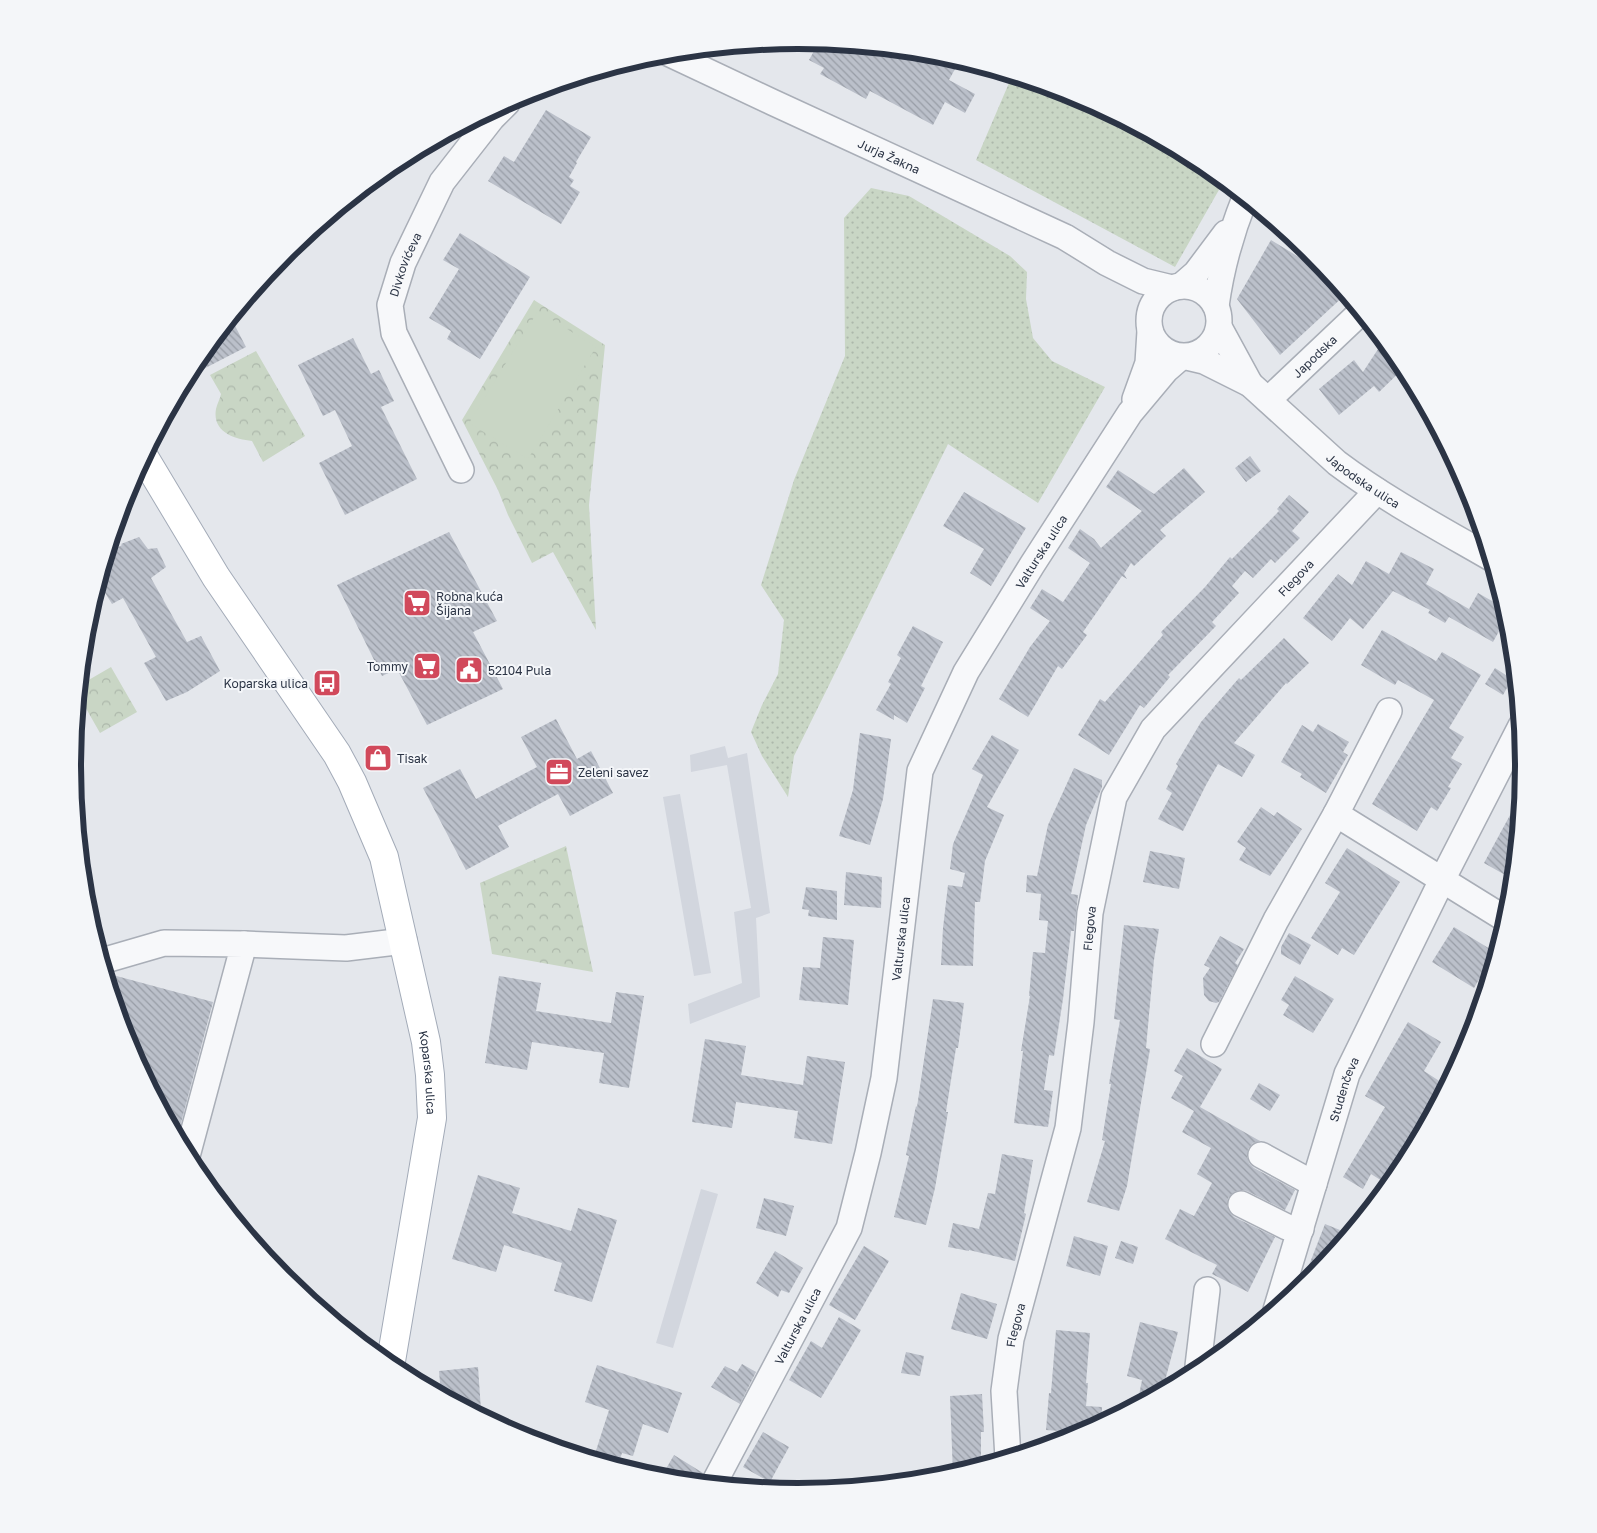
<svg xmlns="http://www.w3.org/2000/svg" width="1597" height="1533" font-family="'Golos Text',sans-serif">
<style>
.built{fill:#d2d6de}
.grass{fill:url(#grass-dots)}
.park{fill:url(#park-crowns)}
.pitch{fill:#c9d6c5}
.building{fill:url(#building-back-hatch)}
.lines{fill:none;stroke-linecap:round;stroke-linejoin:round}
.minor-casing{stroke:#a9aeb7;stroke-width:28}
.major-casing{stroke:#a3abb8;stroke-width:30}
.minor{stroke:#f7f8fa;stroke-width:25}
.major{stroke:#fff;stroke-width:28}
.labels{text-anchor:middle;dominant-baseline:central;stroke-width:4;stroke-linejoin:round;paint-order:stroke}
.street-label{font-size:12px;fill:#2b3445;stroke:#f4f6f9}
.poi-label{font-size:12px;fill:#2b3445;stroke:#f4f6f9;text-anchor:start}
.rim{fill:none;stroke:#2b3445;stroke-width:6}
</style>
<defs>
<pattern id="grass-dots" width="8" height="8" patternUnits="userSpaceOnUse" patternTransform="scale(1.25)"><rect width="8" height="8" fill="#c9d6c5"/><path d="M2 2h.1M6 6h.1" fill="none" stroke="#adb8ab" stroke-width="1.8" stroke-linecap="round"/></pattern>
<pattern id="park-crowns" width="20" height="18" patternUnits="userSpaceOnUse" patternTransform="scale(1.25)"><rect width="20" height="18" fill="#c9d6c5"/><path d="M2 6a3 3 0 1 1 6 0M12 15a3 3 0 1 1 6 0" fill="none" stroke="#adb8ab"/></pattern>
<pattern id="building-back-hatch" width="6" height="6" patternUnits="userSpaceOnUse" patternTransform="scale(1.25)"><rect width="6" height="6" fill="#bbc0ca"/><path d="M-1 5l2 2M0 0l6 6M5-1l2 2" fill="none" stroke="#989da6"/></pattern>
</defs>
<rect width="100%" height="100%" fill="#e4e7ec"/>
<!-- built -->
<path class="built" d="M725,746L728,758L747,753L770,913L756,918L760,997L690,1024L688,1004L742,983L734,912L751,908L727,765L691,772L690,755Z
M680,794L711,973L694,976L663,797Z
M701,1189L718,1194L673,1348L656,1343Z"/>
<!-- grass -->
<path class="grass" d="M1012,76L1077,95L1202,163L1224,181L1175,267L976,160Z
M871,188L909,196L1010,256L1027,272L1026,299L1033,338L1052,361L1105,387L1038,503L948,444L794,756L788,797L762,756L751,732L762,705L778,674L784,620L761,585L794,480L845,356L844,218Z"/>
<!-- park -->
<path class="park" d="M534,300L605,345L589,505L596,630L553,552L532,563L508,515L498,490L462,420Z
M256,351L305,436L263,462L252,441C234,439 212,432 216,409C217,404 220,399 221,394L210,375Z
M111,667L137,712L100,733L79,696L80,685Z
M566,846L593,972L492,954L480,883Z"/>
<!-- pitch -->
<path class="pitch" d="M538,311L596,347L528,459L469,423Z"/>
<!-- building -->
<path class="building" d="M819,42L941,54L960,60L949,80L975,94L965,113L945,102L933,125L870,91L866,99L820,74L824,68L809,60Z
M546,110L591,137L576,162L577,163L569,177L574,180L570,186L580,192L561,224L488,181L504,156L514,162Z
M460,233L530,277L480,359L447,339L451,331L429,318L459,269L443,260Z
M1271,240L1320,270L1323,266L1346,294L1280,355L1237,299Z
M231,318L246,347L186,378L195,363Z
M353,338L371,374L379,370L394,401L381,407L417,479L345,515L319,463L352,446L335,410L323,416L298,365Z
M1384,340L1405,367L1379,392L1374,386L1339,415L1319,389L1354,360L1363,372Z
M1250,456L1261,471L1246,482L1235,468Z
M1184,468L1205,492L1160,530L1166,536L1134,566L1131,563L1124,574L1127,579L1122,576L1083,632L1087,635L1062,669L1058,666L1028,717L999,699L1030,647L1050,621L1030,608L1042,589L1063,602L1090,563L1068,548L1080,529L1094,539L1101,548L1142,511L1106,487L1118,470L1154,494Z
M964,492L1026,528L991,586L970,573L984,549L943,526Z
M1289,495L1309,512L1292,531L1300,538L1275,563L1271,559L1253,578L1245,571L1232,586L1239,593L1212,622L1216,626L1168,675L1170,677L1144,708L1140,705L1109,755L1078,735L1100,699L1105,702L1163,635L1161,632L1205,587L1230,557L1232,559L1279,511L1277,509Z
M449,532L497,621L473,632L503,689L427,725L397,669L382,676L337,585Z
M139,537L148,549L157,548L166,567L151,578L187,642L201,636L220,671L187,692L166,701L144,663L156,657L123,598L112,604L99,583L108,553L122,545L121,544Z
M1401,552L1434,569L1426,584L1469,609L1478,593L1506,609L1508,615L1493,642L1449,617L1445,623L1428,613L1430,610L1393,591L1363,629L1350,618L1332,641L1303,618L1338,574L1352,585L1366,561L1389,574Z
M913,626L943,642L921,686L925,688L907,723L894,715V720L876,710L891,684L888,682L901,658L897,655Z
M1382,630L1436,661L1442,652L1481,675L1449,728L1464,737L1451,758L1462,764L1448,787L1451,788L1437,811L1431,807L1417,831L1372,804L1434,700L1398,680L1395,685L1361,665Z
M1284,638L1309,663L1287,684L1286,683L1234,743L1255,755L1242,777L1218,764L1206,785L1183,831L1158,819L1172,793L1166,789L1178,766L1176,764L1201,722L1239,678L1241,680Z
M1495,668L1512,679L1503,695L1485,684Z
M556,719L577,759L591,751L613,793L570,816L558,794L498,826L509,847L466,870L423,788L460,769L476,799L537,767L521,737Z
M1318,724L1349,742L1343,752L1348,755L1326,793L1300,777L1302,774L1281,762L1302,725L1313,732Z
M860,733L891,739L883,799L870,845L839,836L853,790Z
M992,735L1019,750L987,807L1004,815L985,861L980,902H975L973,966L941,965L943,928L948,885L962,887L965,873L950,869L953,844L983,775L972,769Z
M1074,768L1102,780V787L1086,825L1071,894L1078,895L1074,931H1071L1063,999L1054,1056L1049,1055L1044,1090L1053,1091L1048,1127L1014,1123L1023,1051H1021L1030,996H1029L1033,952L1045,953L1048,921L1039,920L1041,894L1026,892L1027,875L1037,876L1048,825Z
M1522,793L1515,865L1514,880L1484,863Z
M1261,807L1274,816L1277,812L1302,829L1270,876L1239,860L1246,848L1237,842Z
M1347,848L1400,882L1354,955L1342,948L1338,955L1311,938L1340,892L1325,883Z
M1150,851L1185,858L1179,889L1143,882Z
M846,872L882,877L881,908L844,905Z
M806,887L837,891V920L808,916L809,910L802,909Z
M1124,925L1159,929L1154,960L1146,1048L1150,1049L1127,1186L1119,1211L1087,1202L1105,1141L1102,1140L1111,1084H1109L1120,1020L1114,1019Z
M1454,927L1495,952L1474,988L1432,962Z
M1289,933L1311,945L1300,965L1281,954V947Z
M1220,936L1244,949L1235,963L1238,965L1219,1002L1216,1003L1209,1001L1204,995L1203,978L1210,968L1204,965Z
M823,937L854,940L848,1005L799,1000L803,967L820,968Z
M109,974L213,1002L177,1138L127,1044L106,975Z
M499,976L541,983L536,1011L611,1023L616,992L644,996L629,1088L599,1083L604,1053L532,1042L527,1070L485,1063Z
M1295,976L1334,999L1313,1033L1283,1015L1289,1005L1281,1000Z
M933,999L964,1003L958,1048H956L946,1112H948L935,1188L926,1225L894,1217L909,1156L906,1155L916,1106L917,1107Z
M1408,1022L1441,1042L1424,1071L1447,1086L1402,1170L1390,1186L1371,1174L1363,1189L1343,1177L1385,1107L1365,1096Z
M705,1039L746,1046L741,1075L803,1085L807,1056L845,1062L832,1144L794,1138L798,1111L736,1102L732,1128L692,1122Z
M1187,1048L1222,1069L1200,1107L1260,1141L1253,1143L1248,1149L1247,1156L1249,1163L1254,1168L1295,1190L1285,1210L1247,1191L1240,1190L1234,1192L1228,1198L1227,1205L1229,1211L1234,1217L1275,1237L1248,1292L1212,1274L1217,1265L1165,1239L1180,1209L1194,1216L1212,1183L1197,1174L1211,1148L1182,1132L1194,1111L1171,1098L1183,1076L1174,1071Z
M1259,1083L1280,1095L1270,1111L1250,1099Z
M1002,1154L1033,1160L1024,1213L1026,1214L1015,1261L969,1250V1251L948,1247L953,1223L979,1229L988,1193L995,1194Z
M478,1175L520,1188L512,1213L571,1231L578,1208L617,1220L592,1302L554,1291L562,1263L504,1245L496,1272L452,1259Z
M764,1198L794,1206L786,1236L756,1228Z
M1325,1224L1340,1230L1328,1261L1312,1280L1299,1291Z
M1074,1236L1108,1246L1100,1276L1066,1266Z
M1121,1241L1138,1247L1133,1264L1115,1258Z
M864,1246L889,1261L855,1320L829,1305Z
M775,1251L803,1268L789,1293L781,1290L778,1297L756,1283Z
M961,1293L997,1304L987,1339L951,1329Z
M839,1317L861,1330L821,1398L789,1380L811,1341L822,1348Z
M1140,1322L1178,1332L1162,1392L1137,1405L1142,1380L1127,1376Z
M1056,1330L1090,1333L1086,1383H1088L1086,1406L1102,1407L1101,1425L1085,1433L1046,1430L1049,1393H1051Z
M906,1352L924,1356L920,1376L901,1373Z
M742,1364L756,1372L740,1404L711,1387L725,1366L737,1372Z
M597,1365L682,1393L668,1433L643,1424L633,1456L622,1453L617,1467L593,1460L609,1410L585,1402Z
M478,1367L481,1410L470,1411L441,1395L439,1371Z
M982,1394L984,1432H981V1467L953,1475L950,1396Z
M763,1432L789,1447L770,1482L743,1467Z
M674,1455L703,1473L699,1483L660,1479Z"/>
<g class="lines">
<defs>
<g id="minor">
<path id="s1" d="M668,53L772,102L1065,237L1107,263L1143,281L1172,288"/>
<circle cx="1184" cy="321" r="35"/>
<path d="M1181,286L1196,273L1226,233"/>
<path d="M1216,306C1221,269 1231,233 1245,198"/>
<path d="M1219,327L1250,384"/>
<path id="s2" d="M1187,357L1204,361L1250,384L1337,463C1385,499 1439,528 1491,558"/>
<path d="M1135,399L1148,363L1150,331"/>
<path id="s3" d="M1268,400L1361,312"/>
<path id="s4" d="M461,470L394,333L390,305L403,263L442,182L492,118L507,103"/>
<path d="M1389,711L1336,814L1507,920"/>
<path d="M244,944L346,948L404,941"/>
<path d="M102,961L164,943L244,944L187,1156"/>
<path d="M1214,1044L1276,920L1336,814"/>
<path d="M1261,1155L1314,1184"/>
<path d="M1241,1204L1287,1227L1301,1229"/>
<path id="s5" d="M1276,1310L1347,1074L1442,880L1521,726"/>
<path d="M1200,1371L1198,1366L1207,1290"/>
<path id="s6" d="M1008,1458L1004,1391L1011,1339L1068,1128L1081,1022L1090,913L1114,797L1153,729L1377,491"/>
<path id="s7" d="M713,1485L849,1228L868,1153L884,1078L920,771L966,672L1032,565L1130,413L1166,370L1181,357"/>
</g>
<g id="major">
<path id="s8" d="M144,457L216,577L337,754L352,782L384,857L426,1042L430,1075L432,1118L390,1367"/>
</g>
</defs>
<!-- minor casing -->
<use href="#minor" class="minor-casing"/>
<!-- major casing -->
<use href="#major" class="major-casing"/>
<!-- minor -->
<use href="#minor" class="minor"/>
<!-- major -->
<use href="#major" class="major"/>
</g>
<!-- icons -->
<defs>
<symbol id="supermarket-square" viewBox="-11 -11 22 22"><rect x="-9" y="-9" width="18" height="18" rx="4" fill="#d1495b" stroke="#f4f6f9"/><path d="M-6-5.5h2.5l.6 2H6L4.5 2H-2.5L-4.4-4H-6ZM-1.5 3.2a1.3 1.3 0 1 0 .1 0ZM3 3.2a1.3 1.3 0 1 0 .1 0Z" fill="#fff"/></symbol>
<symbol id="civic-square" viewBox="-11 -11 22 22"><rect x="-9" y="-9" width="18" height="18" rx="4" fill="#d1495b" stroke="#f4f6f9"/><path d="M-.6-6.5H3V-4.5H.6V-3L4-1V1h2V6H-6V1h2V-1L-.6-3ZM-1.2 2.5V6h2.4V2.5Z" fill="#fff"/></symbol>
<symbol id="bus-square" viewBox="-11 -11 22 22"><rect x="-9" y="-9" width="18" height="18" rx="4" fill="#d1495b" stroke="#f4f6f9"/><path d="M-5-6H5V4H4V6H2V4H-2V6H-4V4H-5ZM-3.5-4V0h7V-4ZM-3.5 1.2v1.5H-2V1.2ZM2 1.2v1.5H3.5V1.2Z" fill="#fff"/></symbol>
<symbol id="shop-square" viewBox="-11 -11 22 22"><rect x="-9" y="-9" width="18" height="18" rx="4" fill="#d1495b" stroke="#f4f6f9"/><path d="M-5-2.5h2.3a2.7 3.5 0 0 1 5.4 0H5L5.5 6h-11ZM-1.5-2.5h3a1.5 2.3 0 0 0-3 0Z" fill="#fff"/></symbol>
<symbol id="office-square" viewBox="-11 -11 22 22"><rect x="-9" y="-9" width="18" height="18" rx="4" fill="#d1495b" stroke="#f4f6f9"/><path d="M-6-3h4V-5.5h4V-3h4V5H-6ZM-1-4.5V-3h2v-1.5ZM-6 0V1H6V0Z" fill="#fff"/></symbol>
</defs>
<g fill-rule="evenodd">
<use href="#supermarket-square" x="401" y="587" width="32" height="32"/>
<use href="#supermarket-square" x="411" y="650" width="32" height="32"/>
<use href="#civic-square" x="453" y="654" width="32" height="32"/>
<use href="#bus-square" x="311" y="667" width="32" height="32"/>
<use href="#shop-square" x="362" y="742" width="32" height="32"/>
<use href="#office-square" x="543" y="756" width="32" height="32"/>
</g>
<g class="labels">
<!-- street labels -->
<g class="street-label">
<text stroke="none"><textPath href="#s1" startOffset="244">Jurja Žakna</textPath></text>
<text stroke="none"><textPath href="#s4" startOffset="224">Divkovićeva</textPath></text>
<text stroke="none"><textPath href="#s3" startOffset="64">Japodska</textPath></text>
<text stroke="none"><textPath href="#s2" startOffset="218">Japodska ulica</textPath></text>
<text stroke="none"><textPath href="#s7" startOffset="1005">Valturska ulica</textPath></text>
<text stroke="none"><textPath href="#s6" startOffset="959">Flegova</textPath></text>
<text stroke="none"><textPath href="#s6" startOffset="539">Flegova</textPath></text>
<text stroke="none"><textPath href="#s7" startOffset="585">Valturska ulica</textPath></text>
<text stroke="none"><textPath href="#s8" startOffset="688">Koparska ulica</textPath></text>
<text stroke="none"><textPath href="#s5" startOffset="231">Studenčeva</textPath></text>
<text stroke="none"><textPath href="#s7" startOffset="180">Valturska ulica</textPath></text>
<text stroke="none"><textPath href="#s6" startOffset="134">Flegova</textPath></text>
</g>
<!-- poi labels -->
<g class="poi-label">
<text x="436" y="596">Robna kuća<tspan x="436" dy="14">Šijana</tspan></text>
<text x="408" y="666" text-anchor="end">Tommy</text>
<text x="488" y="670">52104 Pula</text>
<text x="308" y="683" text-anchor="end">Koparska ulica</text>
<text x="397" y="758">Tisak</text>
<text x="578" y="772">Zeleni savez</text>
</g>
</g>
<!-- crop -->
<path d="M0 0H1597V1533H0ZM81 766a717 717 0 1 1 1434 0a717 717 0 1 1-1434 0Z" fill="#f4f6f9" fill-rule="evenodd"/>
<path class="rim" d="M81 766a717 717 0 1 1 1434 0a717 717 0 1 1-1434 0Z"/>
</svg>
